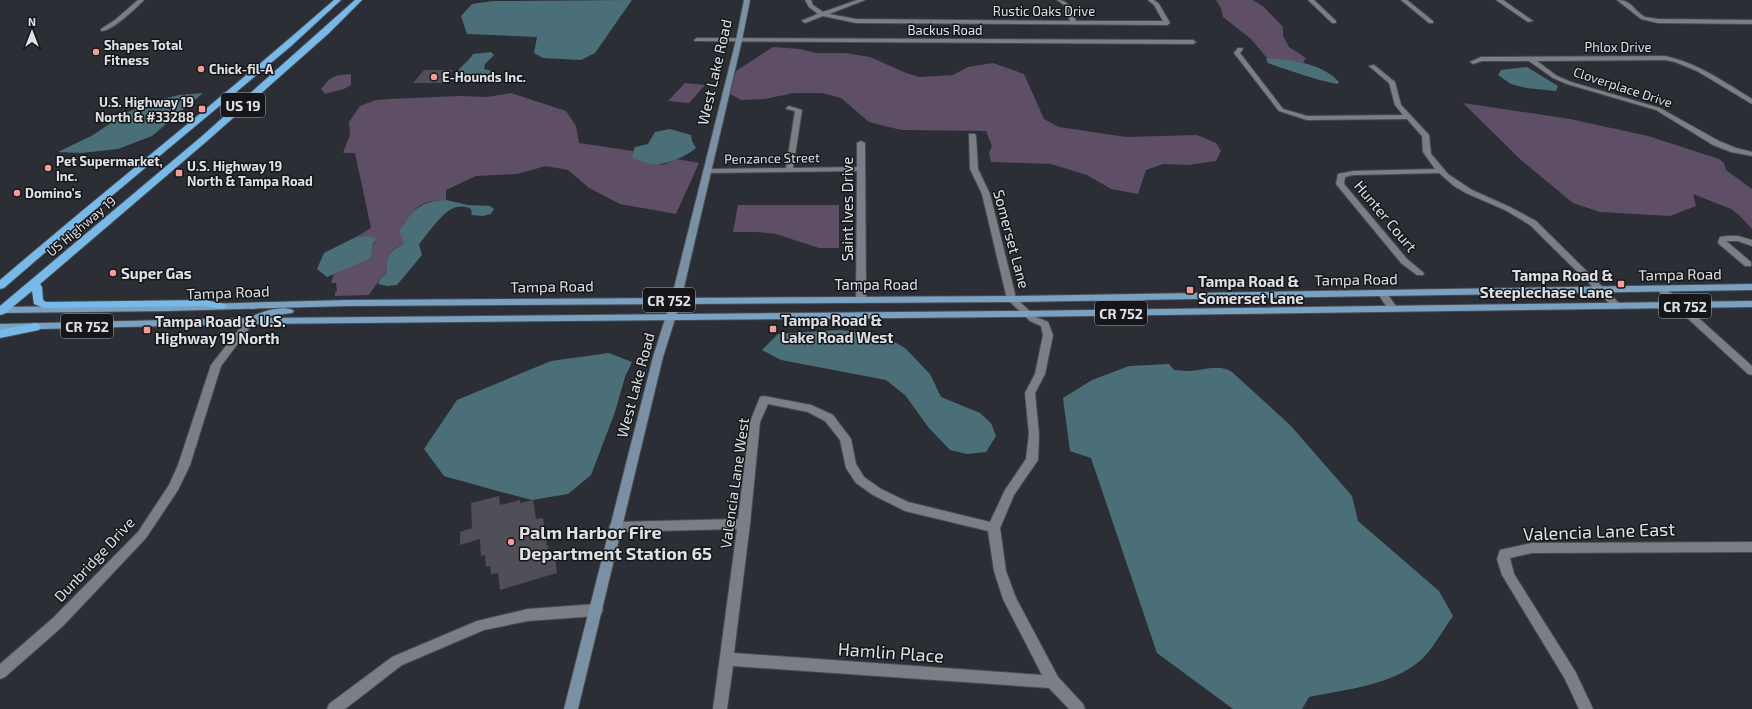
<svg xmlns="http://www.w3.org/2000/svg" width="1752" height="709" font-family="'Exo 2',sans-serif">
<style>
.green{fill:#5e4f66}
.water{fill:#4b6f79}
.building{fill:#504f57}
.lines{fill:none;stroke-linecap:round;stroke-linejoin:round}
.street-casing{stroke:#484b50;stroke-width:2}
.secondary-casing{stroke:#484b50;stroke-width:2}
.primary-casing{stroke:#484b50;stroke-width:2}
.highway-casing{stroke:#484b50;stroke-width:2}
.street{fill:#7b7e86;fill-rule:evenodd}
.secondary{fill:#7a90a4;fill-rule:evenodd}
.primary{fill:#79a2c2;fill-rule:evenodd}
.highway{fill:#77baea;fill-rule:evenodd}
.poi-dot{fill:#f59c94;stroke:#141619;stroke-width:1.5}
.labels{text-anchor:middle;dominant-baseline:central;stroke-width:3;stroke-linejoin:round;paint-order:stroke}
.far-street-label{font-size:13px;fill:#dfe1e5;stroke:#141619}
.far-poi-label{font-size:13px;font-weight:bold;fill:#dfe1e5;stroke:#141619;text-anchor:start}
.shield{fill:#141619;stroke:#a2a4a8;stroke-width:1}
.shield-label{font-size:14px;font-weight:bold;fill:#dfe1e5}
.street-label{font-size:15px;fill:#dfe1e5;stroke:#141619}
.poi-label{font-size:15px;font-weight:bold;fill:#dfe1e5;stroke:#141619;text-anchor:start}
.near-street-label{font-size:18px;fill:#dfe1e5;stroke:#141619}
.near-poi-label{font-size:18px;font-weight:bold;fill:#dfe1e5;stroke:#141619;text-anchor:start}
</style>
<rect width="100%" height="100%" fill="#2b2e34"/>
<!-- green -->
<path class="green" d="M1216,0H1253L1264,7L1283,27V36L1289,47L1306,58L1303,63L1267,58L1251,39L1223,17L1221,8Z
M773,47L800,49L816,53H845L870,57L906,73L919,77L953,75L968,67L993,63L1024,74L1044,119L1059,127L1126,137L1197,135L1216,143L1221,151L1216,161L1188,165L1163,164L1146,170L1138,194L1111,189L1087,175L1051,164L991,162L989,153L992,146L986,131L901,130L869,122L841,98L822,93H793L765,99L741,100L730,94L736,71Z
M351,74V85L344,89L325,94L321,89C331,76 335,75 351,74Z
M685,83L705,85L689,103L668,101Z
M511,93L566,111L576,126L579,143L633,151L631,157L663,165L677,159L699,163L676,214L620,204L589,188L568,170L546,166L517,174L476,176L446,190V200C413,201 413,211 403,238L404,243C389,252 386,254 387,273L380,279L369,295L335,296V292L337,291L336,283H331L334,274L346,268L372,246L375,242L367,236L356,237L371,228L355,153H343L350,135L349,122L360,106L376,100L390,99L460,96L487,97Z
M1463,103L1570,119L1648,136L1719,159L1724,163L1726,170L1752,189V229L1740,216L1731,209L1693,194L1696,206L1670,216L1600,212L1573,203L1521,160Z
M738,205H839V248H819L776,234L757,232H733Z"/>
<!-- water -->
<path class="water" d="M632,0L595,53L581,60L543,58L534,53L537,37L467,34L461,16L472,4L493,1Z
M491,52L494,55L485,64L484,69L492,71L490,77L455,78C457,67 468,63 473,54Z
M1266,58C1291,60 1322,63 1339,82L1337,84C1313,79 1291,71 1268,63Z
M1527,67L1558,86L1556,91L1526,88L1511,84L1498,75L1501,70Z
M203,93L152,136L118,149L81,153L58,152L93,135L126,113L155,101L179,95Z
M670,129L691,135L692,141L696,148C690,153 684,156 677,159C657,167 650,165 631,157L635,147L648,144L655,132Z
M446,200L468,205L490,206L494,209L491,214L483,216L471,215L472,212L470,208C465,207 459,206 454,208C442,212 427,235 419,244L422,255L397,285L388,286L378,284L380,279L387,273C386,254 389,253 404,243L399,232C413,211 418,201 446,200Z
M367,236L376,238L372,246L371,258L327,277L317,269L324,253L356,237Z
M840,330L882,335L905,348L930,374L941,397L980,413L991,423L996,436L986,452L967,454L950,450L929,428L905,395L886,380L781,360L762,350L778,334Z
M609,353L632,362L625,377L615,412L591,475L568,494L532,500L501,492L444,476L424,449L457,400L551,361Z
M1169,364L1174,370C1178,370 1183,371 1187,371C1202,371 1219,363 1232,372L1291,426L1352,496L1358,521L1439,591L1453,616C1445,627 1430,653 1421,660C1390,686 1347,689 1309,697L1302,709H1233L1157,653L1091,458L1070,451L1063,398L1092,380L1129,366Z"/>
<!-- building -->
<path class="building" d="M424,70H453L443,83H413Z
M499,496L500,505L520,500V503L533,500L536,519L543,518L547,546H548L549,555L555,554L557,573L500,590L498,573L491,574L490,566L486,567L485,555L481,556L480,539L460,545V532L472,528L471,503Z"/>
<g class="lines">
<defs>
<path id="street" d="M138,0H144C136,8 111,32 101,31V29L115,20Z
M805,0H811L813,5L823,12L857,0H865L829,14L856,19L1070,21L1064,5L1057,0C1070,0 1071,10 1076,21H1163L1154,5L1148,0H1154L1159,4L1170,23L1167,25L856,23L823,16L805,23L802,21L803,20L818,14L809,7Z
M1308,0H1314L1336,21V23H1332Z
M1401,0H1407L1433,21V23H1429Z
M1496,0H1503L1533,21L1528,22Z
M1617,0C1632,0 1634,11 1645,17C1648,18 1654,18 1658,19L1752,20V24L1658,23L1641,19Z
M697,38L1193,40L1196,42L1193,44L695,41L694,40Z
M1238,48H1242L1243,49L1240,53L1283,109L1307,116L1403,115L1395,105L1389,83L1369,66L1374,65L1395,82L1401,105L1429,135L1431,154L1448,174L1472,190L1510,207L1536,221L1622,306L1617,309L1614,308L1530,225L1505,210L1466,193L1454,186L1439,173L1353,175L1345,177L1344,184L1407,259L1424,273L1423,275H1417L1401,263L1336,184L1338,174L1353,171L1435,169L1423,152L1422,136L1407,119L1307,120L1279,111L1234,53Z
M1665,56C1698,63 1724,82 1752,99V104L1697,71L1675,62L1665,60L1537,61L1557,76L1571,82L1660,108L1719,141L1736,148L1752,152V156L1731,152L1713,145L1656,110L1567,84L1553,78L1529,61H1482L1473,64L1470,62L1481,57Z
M789,106L802,110L793,168L857,167V143L861,141L865,143L866,300L864,302L861,303L856,300L857,171L707,173L703,171L707,169L786,168L795,111L787,109L786,108Z
M969,134H975L976,136L978,169L990,194L1016,298L1036,317L1048,322L1053,335L1045,374L1035,393L1039,434L1038,460L1014,495L1000,528L1006,571L1016,598L1058,677L1083,704L1085,709H1069L1049,688L733,666L727,709H713L737,529L615,532L611,530L609,527L611,524L615,522L738,519L750,422L760,397L764,396L811,405L833,415L851,439L856,464L864,477L881,489L908,502L990,522L1005,490L1026,459L1029,434L1025,393L1035,374L1043,335L1041,326L1030,321L1007,299L982,194L970,169ZM768,404L808,412L825,421L840,440L846,468L856,483L873,495L905,511L988,531L994,571L1003,599L1042,675L734,653L750,524L760,422Z
M1727,236H1738L1752,240V246L1738,241H1726L1751,262V266H1745L1719,244L1718,242L1720,237Z
M1661,286L1664,287L1752,366V375L1748,374L1658,291L1656,289Z
M1383,291L1386,292L1398,309L1396,311H1390L1388,309L1378,294Z
M250,318L255,321L221,366L190,465L178,490L146,538L63,626L5,677L0,679V664L53,618L138,532L169,485L178,465L211,365L247,319Z
M1752,542V552L1532,553L1510,558L1514,574L1575,671L1593,709H1579L1565,679L1502,575L1497,559L1500,550L1532,543Z
M596,604L601,606L603,610L601,614L596,616L528,621L484,630L402,665L345,709H327L329,704L392,657L477,621L528,609Z"/>
<path id="secondary" d="M744,0H750L742,40L681,300L663,357L578,709H564L653,357L671,300L736,40Z"/>
<path id="primary" d="M1752,284V290L1012,302L348,306L168,311L0,313V307L168,305L348,300L1012,296Z
M1752,301V307L1009,317L250,324L0,330V324L250,318C258,312 286,304 294,311L292,313L270,316L265,318L1009,311Z"/>
<path id="highway" d="M334,0H341L290,47L84,219L4,288L0,289V280C110,186 225,96 334,0Z
M355,0H362L328,34L207,141L40,284L42,287L43,300L46,302L205,300L225,304L227,306L225,308L221,309L205,306L44,308L34,304L32,291L4,314L0,315V306L201,137Z
M35,323L39,324L41,327L39,330L0,338V330Z"/>
</defs>
<!-- street casing -->
<use href="#street" class="street-casing"/>
<!-- secondary casing -->
<use href="#secondary" class="secondary-casing"/>
<!-- primary casing -->
<use href="#primary" class="primary-casing"/>
<!-- highway casing -->
<use href="#highway" class="highway-casing"/>
<!-- street -->
<use href="#street" class="street"/>
<!-- secondary -->
<use href="#secondary" class="secondary"/>
<!-- primary -->
<use href="#primary" class="primary"/>
<!-- highway -->
<use href="#highway" class="highway"/>
</g>
<!-- markers -->
<g class="poi-dot">
<circle cx="96" cy="52" r="4"/>
<circle cx="201" cy="69" r="4"/>
<circle cx="434" cy="77" r="4"/>
<rect x="198" y="105" width="8" height="8" rx="2"/>
<circle cx="48" cy="168" r="4"/>
<rect x="175" y="169" width="8" height="8" rx="2"/>
<circle cx="17" cy="193" r="4"/>
<circle cx="113" cy="273" r="4"/>
<rect x="1617" y="280" width="8" height="8" rx="2"/>
<rect x="1186" y="286" width="8" height="8" rx="2"/>
<rect x="769" y="325" width="8" height="8" rx="2"/>
<rect x="143" y="326" width="8" height="8" rx="2"/>
<circle cx="511" cy="542" r="4"/>
</g>
<g class="labels">
<!-- far-street labels -->
<g class="far-street-label">
<text x="1044" y="11">Rustic Oaks Drive</text>
<text x="945" y="30">Backus Road</text>
<text x="1618" y="47">Phlox Drive</text>
<text transform="translate(1623 87) rotate(18)">Cloverplace Drive</text>
<text transform="translate(772 158) rotate(-1)">Penzance Street</text>
<text transform="translate(81 226) rotate(-40)">US Highway 19</text>
</g>
<!-- far-poi labels -->
<g class="far-poi-label">
<text x="104" y="45">Shapes Total<tspan x="104" dy="15">Fitness</tspan></text>
<text x="209" y="69">Chick-fil-A</text>
<text x="442" y="77">E-Hounds Inc.</text>
<text x="194" y="102" text-anchor="end">U.S. Highway 19<tspan x="194" dy="15">North &amp; #33288</tspan></text>
<text x="56" y="161">Pet Supermarket,<tspan x="56" dy="15">Inc.</tspan></text>
<text x="187" y="166">U.S. Highway 19<tspan x="187" dy="15">North &amp; Tampa Road</tspan></text>
<text x="25" y="193">Domino's</text>
</g>
<!-- shield labels -->
<g class="shield">
<rect x="221" y="93" width="44" height="24" rx="3"/>
<rect x="643" y="288" width="52" height="24" rx="3"/>
<rect x="1659" y="294" width="52" height="24" rx="3"/>
<rect x="1095" y="301" width="52" height="24" rx="3"/>
<rect x="61" y="314" width="52" height="24" rx="3"/>
</g>
<g class="shield-label">
<text x="243" y="105">US 19</text>
<text x="669" y="300">CR 752</text>
<text x="1685" y="306">CR 752</text>
<text x="1121" y="313">CR 752</text>
<text x="87" y="326">CR 752</text>
</g>
<!-- street labels -->
<g class="street-label">
<text transform="translate(714 72) rotate(-77)">West Lake Road</text>
<text transform="translate(847 209) rotate(-90)">Saint Ives Drive</text>
<text transform="translate(1386 216) rotate(50)">Hunter Court</text>
<text transform="translate(1012 239) rotate(75)">Somerset Lane</text>
<text transform="translate(1680 274) rotate(-1)">Tampa Road</text>
<text transform="translate(1356 279) rotate(-1)">Tampa Road</text>
<text x="876" y="284">Tampa Road</text>
<text transform="translate(552 286) rotate(-1)">Tampa Road</text>
<text transform="translate(228 292) rotate(-2)">Tampa Road</text>
<text transform="translate(635 385) rotate(-75)">West Lake Road</text>
<text transform="translate(734 483) rotate(-82)">Valencia Lane West</text>
<text transform="translate(94 559) rotate(-47)">Dunbridge Drive</text>
</g>
<!-- poi labels -->
<g class="poi-label">
<text x="121" y="273">Super Gas</text>
<text x="1613" y="275" text-anchor="end">Tampa Road &amp;<tspan x="1613" dy="17">Steeplechase Lane</tspan></text>
<text x="1198" y="281">Tampa Road &amp;<tspan x="1198" dy="17">Somerset Lane</tspan></text>
<text x="781" y="320">Tampa Road &amp;<tspan x="781" dy="17">Lake Road West</tspan></text>
<text x="155" y="321">Tampa Road &amp; U.S.<tspan x="155" dy="17">Highway 19 North</tspan></text>
</g>
<!-- near-street labels -->
<g class="near-street-label">
<text transform="translate(1599 531) rotate(-2)">Valencia Lane East</text>
<text transform="translate(891 652) rotate(4)">Hamlin Place</text>
</g>
<!-- near-poi labels -->
<g class="near-poi-label">
<text x="519" y="532">Palm Harbor Fire<tspan x="519" dy="21">Department Station 65</tspan></text>
</g>
</g>
<!-- north arrow -->
<g transform="translate(32 32)" stroke="#141619" stroke-width="3" paint-order="stroke">
<path d="M0-3L7 15L0 10L-7 15Z" fill="#dfe1e5"/>
<text y="-6" font-size="11" font-weight="bold" text-anchor="middle" fill="#dfe1e5">N</text>
</g>
</svg>
